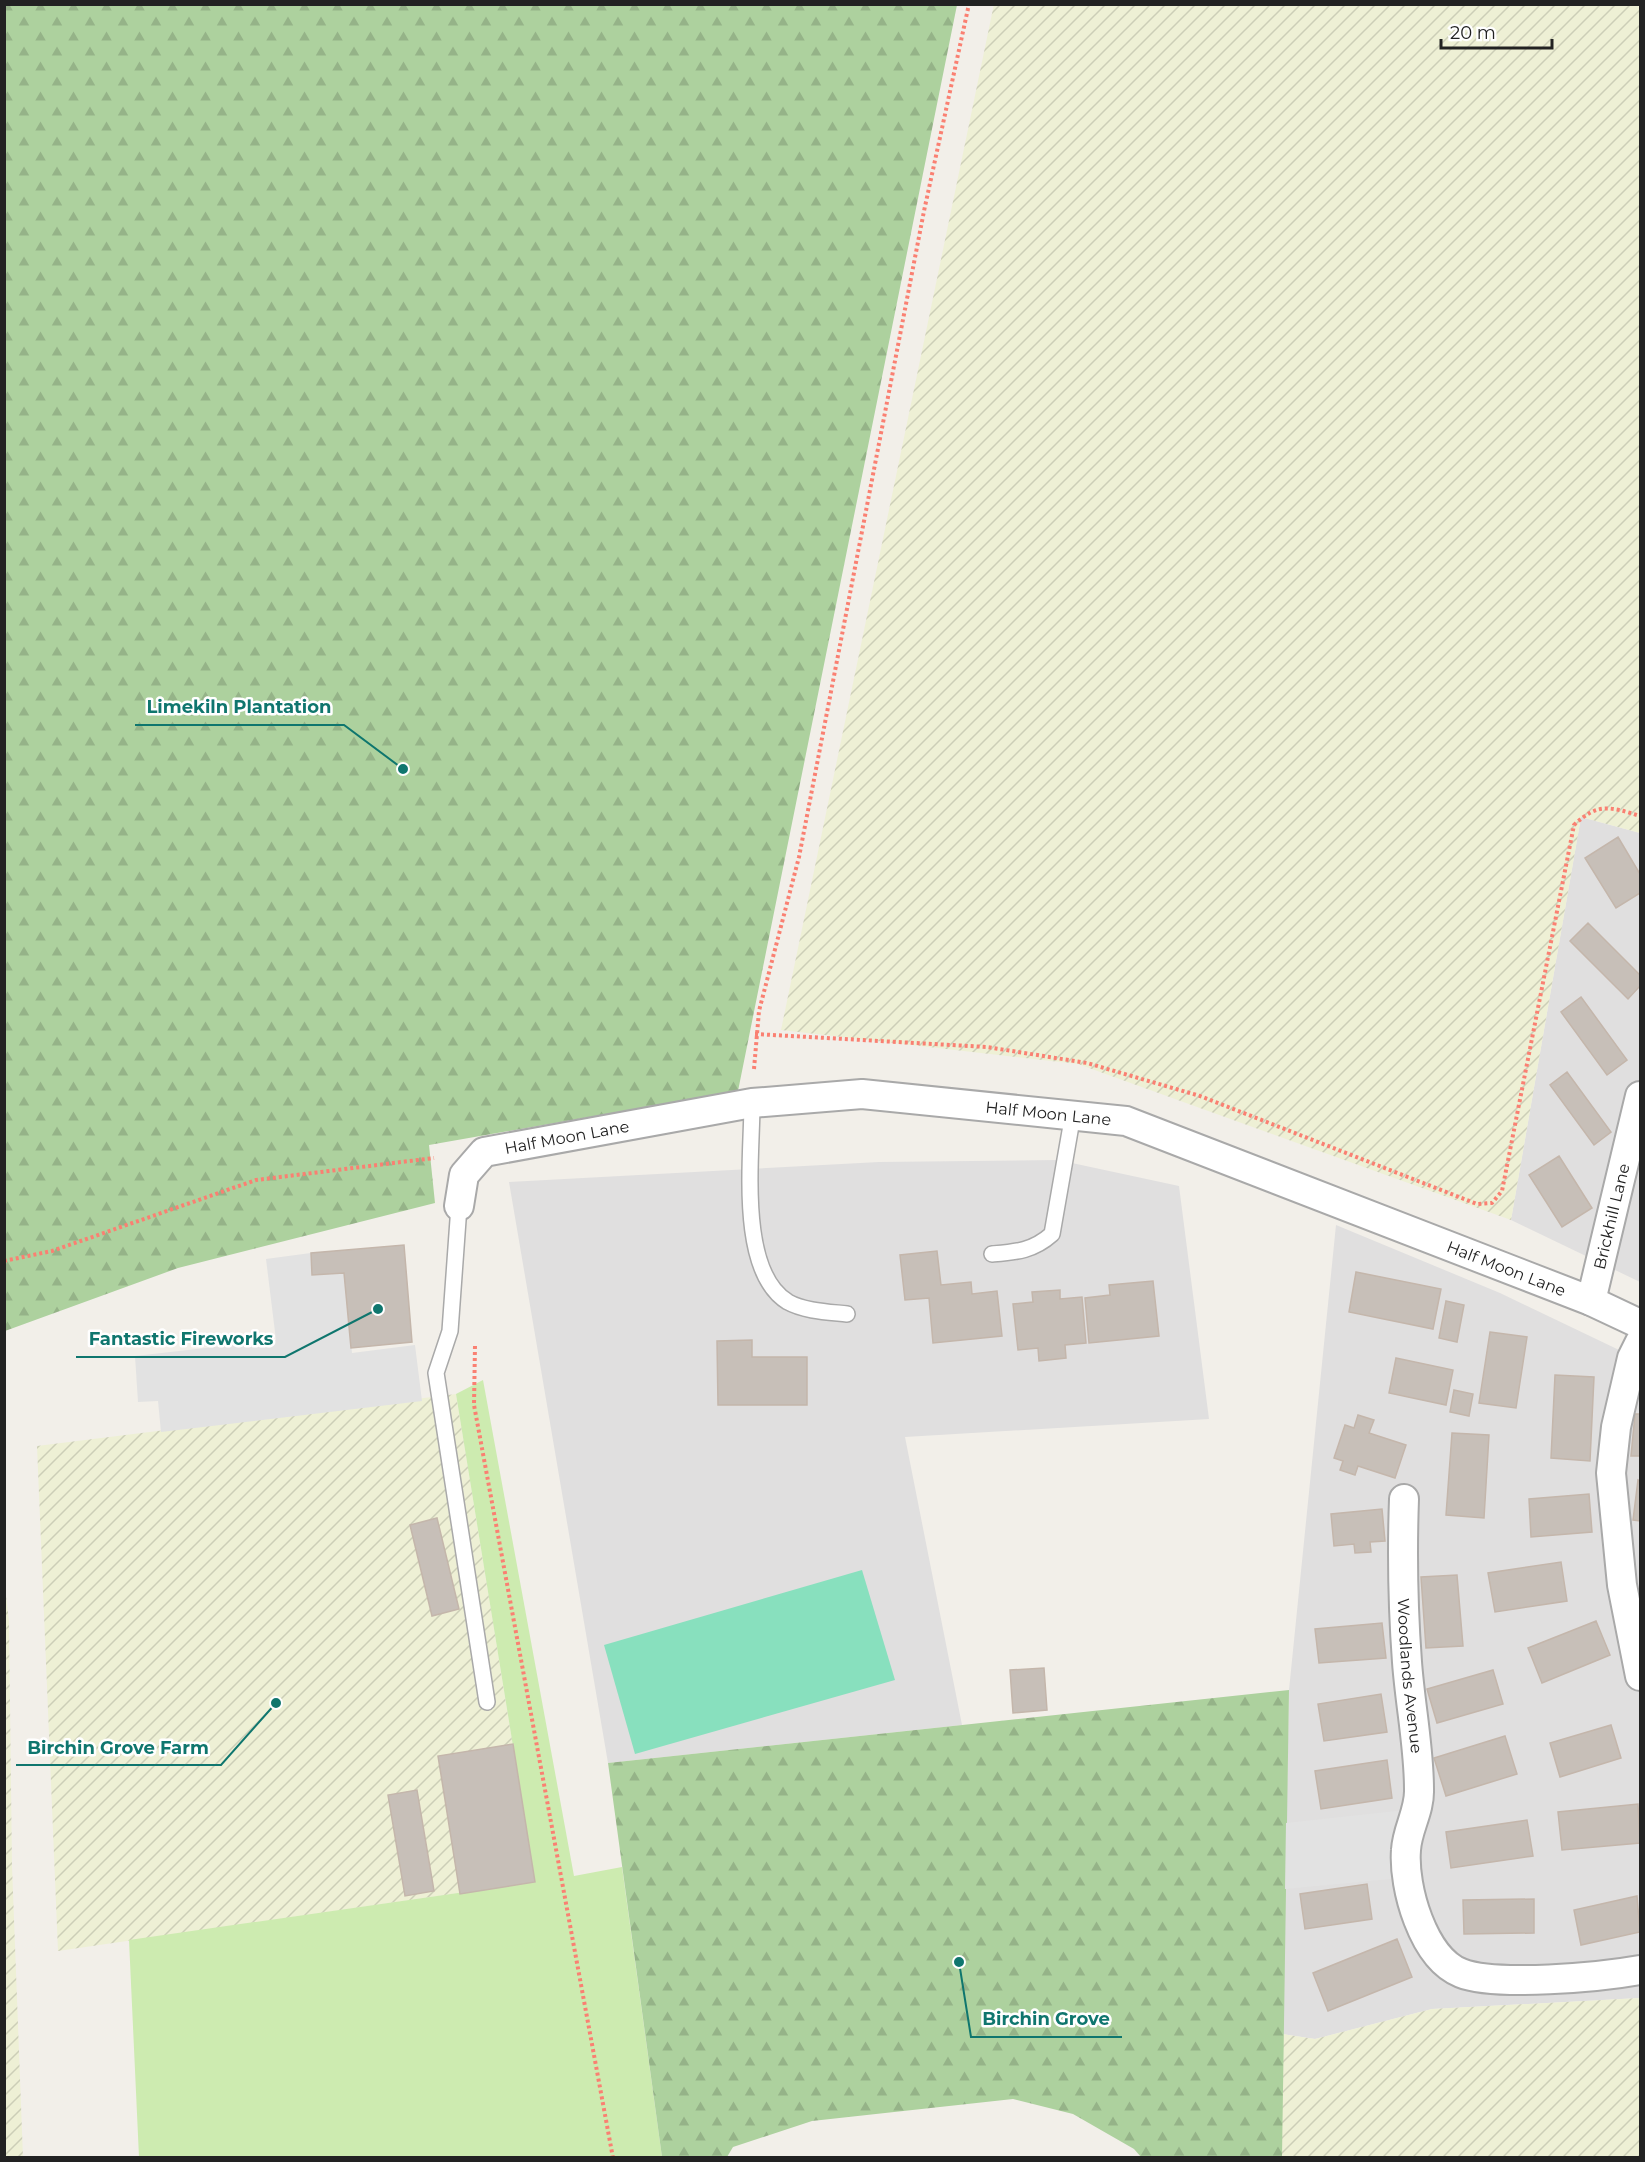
<svg xmlns="http://www.w3.org/2000/svg" width="1645" height="2162" font-family="Montserrat,sans-serif">
<style>
.residential{fill:#e0dfdf}
.farmland{fill:url(#farmland-furrows)}
.grass{fill:#cdebb0}
.forest{fill:url(#forest-firs)}
.pitch{fill:#88e0be}
.parking{fill:#e2e2e2}
.building{fill:#c7bfb8;stroke:#c4b6ab;stroke-width:1.5}
.lines{fill:none;stroke-linecap:round;stroke-linejoin:round}
.lane-casing{stroke:#a9a9a9;stroke-width:18}
.street-casing{stroke:#a9a9a9;stroke-width:32}
.path{stroke:#fa8072;stroke-width:4;stroke-dasharray:3 3;stroke-linecap:butt}
.lane{stroke:#fff;stroke-width:15}
.street{stroke:#fff;stroke-width:28}
.labels{text-anchor:middle;dominant-baseline:central;stroke-width:5;stroke-linejoin:round;paint-order:stroke}
.street-label{font-size:16px;fill:#222;stroke:#fff}
.leader{fill:none;stroke:#0f766e;stroke-width:2}
.callout-dot{fill:#0f766e;stroke:#fff;stroke-width:2}
.callout-label{font-size:18px;text-anchor:middle;font-weight:bold;fill:#0f766e;stroke:#fff;stroke-width:5;stroke-linejoin:round;paint-order:stroke}
</style>
<defs>
<pattern id="farmland-furrows" width="10" height="10" patternUnits="userSpaceOnUse" patternTransform="scale(1.5)"><rect width="10" height="10" fill="#eef0d5"/><path d="M-1 1l2-2M0 10L10 0M9 11l2-2" fill="none" stroke="#ccceb7"/></pattern>
<pattern id="forest-firs" width="22" height="20" patternUnits="userSpaceOnUse" patternTransform="scale(1.5)"><rect width="22" height="20" fill="#add19e"/><path d="M5 1l3.5 6h-7zM16 11l3.5 6h-7z" fill="#95b388"/></pattern>
</defs>
<rect width="100%" height="100%" fill="#f2efe9"/>
<!-- residential -->
<path class="residential" d="M1581,817L1640,833V1282L1511,1220Z
M1058,1160L1179,1186L1209,1419L905,1437L962,1725L608,1763L509,1182L879,1162Z
M1336,1225L1500,1293L1640,1360V1998L1432,2009L1315,2039L1282,2034L1289,1690Z"/>
<!-- farmland -->
<path class="farmland" d="M994,4L1640,5V833L1581,817L1511,1220L1078,1064L781,1030Z
M456,1394L535,1882L58,1951L37,1446Z
M4,1579L9,1621L12,1866L23,2158L4,2157Z
M1640,1998V2157L1282,2158V2034L1315,2039L1432,2009Z"/>
<!-- grass -->
<path class="grass" d="M483,1380L574,1876L622,1867L662,2157H139L129,1940L535,1882L456,1394Z"/>
<!-- forest -->
<path class="forest" d="M5,4L957,5L738,1091L429,1145L435,1203L178,1268L5,1331Z
M1289,1690L1282,2157H1141L1134,2149L1073,2114L1013,2099L812,2121L733,2147L727,2157H662L608,1763Z"/>
<!-- pitch -->
<path class="pitch" d="M862,1570L895,1680L635,1754L604,1645Z"/>
<!-- parking -->
<path class="parking" d="M311,1253L313,1275L344,1273L352,1353L415,1345L422,1401L161,1432L158,1401L138,1402L135,1356L276,1340L266,1259Z
M1406,1810L1401,1878L1285,1889L1286,1823Z"/>
<!-- building -->
<path class="building" d="M1618,837L1640,874V893L1616,908L1585,858Z
M1588,923L1640,975V986L1628,999L1570,941Z
M1581,997L1627,1060L1607,1075L1561,1012Z
M1567,1072L1611,1132L1594,1145L1550,1085Z
M1559,1156L1592,1208L1562,1227L1529,1175Z
M404,1245L412,1342L351,1348L344,1273L312,1275L311,1253Z
M937,1251L941,1285L971,1282L972,1294L997,1291L1002,1336L933,1343L929,1298L905,1300L900,1255Z
M1356,1272L1441,1289L1433,1329L1349,1312Z
M1153,1281L1159,1336L1089,1343L1085,1298L1110,1295L1109,1285Z
M1060,1290V1299L1082,1297L1086,1343L1065,1345L1066,1358L1039,1361L1038,1348L1018,1350L1013,1304L1033,1302L1032,1292Z
M1446,1301L1464,1305L1457,1342L1439,1338Z
M1490,1332L1527,1337L1516,1408L1479,1403Z
M752,1340V1357H807V1405H718L717,1341Z
M1396,1358L1453,1370L1446,1405L1389,1393Z
M1555,1375L1594,1377L1590,1461L1551,1458Z
M1454,1390L1473,1394L1469,1416L1450,1412Z
M1635,1414H1640V1456H1631Z
M1358,1415L1374,1420L1369,1433L1406,1445L1395,1478L1358,1466L1355,1475L1340,1470L1343,1461L1334,1458L1345,1425L1354,1428Z
M1452,1433L1489,1435L1484,1518L1446,1515Z
M1638,1480L1640,1481V1521L1633,1520Z
M1589,1494L1592,1532L1531,1537L1529,1499Z
M1382,1509L1385,1541L1370,1542L1371,1552L1355,1553L1354,1544L1334,1546L1331,1514Z
M437,1518L459,1609L432,1616L410,1525Z
M1561,1562L1567,1601L1495,1612L1488,1573Z
M1457,1575L1463,1646L1426,1648L1421,1577Z
M1596,1621L1610,1655L1542,1683L1528,1648Z
M1382,1623L1386,1658L1319,1663L1315,1629Z
M1044,1668L1047,1710L1013,1713L1010,1670Z
M1493,1670L1503,1704L1437,1723L1427,1689Z
M1381,1694L1387,1732L1324,1741L1318,1704Z
M1611,1725L1621,1758L1560,1777L1550,1743Z
M1505,1736L1517,1774L1446,1796L1434,1758Z
M513,1744L535,1882L460,1894L438,1756Z
M1387,1760L1392,1798L1321,1809L1315,1771Z
M417,1790L434,1891L405,1896L388,1795Z
M1638,1804L1640,1843L1562,1850L1558,1812Z
M1527,1820L1533,1856L1451,1868L1446,1832Z
M1367,1884L1372,1919L1305,1929L1300,1894Z
M1637,1896L1640,1932L1581,1945L1574,1910Z
M1534,1899V1933L1464,1934L1463,1900Z
M1397,1939L1412,1977L1328,2011L1313,1973Z"/>
<g class="lines">
<defs>
<path id="lane" d="M752,1103C752,1156 737,1271 788,1302C804,1311 829,1312 847,1314
M459,1206L450,1331L436,1373L487,1702
M992,1254C1016,1252 1033,1251 1052,1234L1073,1114"/>
<g id="street">
<path id="s1" d="M459,1206L464,1175L484,1152L752,1103L862,1094L1126,1121L1591,1301L1640,1324"/>
<path id="s2" d="M1591,1301L1640,1096"/>
<path d="M1640,1342L1632,1358L1616,1427L1611,1473L1622,1585L1640,1676"/>
<path id="s3" d="M1404,1499C1402,1554 1403,1608 1407,1662C1410,1704 1419,1747 1419,1789C1420,1811 1407,1829 1406,1850C1403,1887 1423,1958 1461,1973C1496,1987 1601,1977 1640,1970"/>
</g>
</defs>
<!-- lane casing -->
<use href="#lane" class="lane-casing"/>
<!-- street casing -->
<use href="#street" class="street-casing"/>
<!-- path -->
<path class="path" d="M755,1034L987,1047L1087,1063L1200,1096L1477,1204L1492,1203L1502,1191L1574,825C1598,802 1611,807 1640,816
M754,1069L759,1011L799,857L924,211L969,4
M4,1261L52,1251L256,1180L434,1158
M475,1346L474,1405L613,2158"/>
<!-- lane -->
<use href="#lane" class="lane"/>
<!-- street -->
<use href="#street" class="street"/>
</g>
<g class="labels">
<!-- street labels -->
<g class="street-label">
<text stroke="none"><textPath href="#s1" startOffset="632">Half Moon Lane</textPath></text>
<text stroke="none"><textPath href="#s1" startOffset="146">Half Moon Lane</textPath></text>
<text stroke="none"><textPath href="#s2" startOffset="87">Brickhill Lane</textPath></text>
<text stroke="none"><textPath href="#s1" startOffset="1118">Half Moon Lane</textPath></text>
<text stroke="none"><textPath href="#s3" startOffset="177">Woodlands Avenue</textPath></text>
</g>
</g>
<!-- callouts -->
<path class="leader" d="M403 769L344 725H135M378 1309L285 1357H76M276 1703L221 1765H16M959 1962L971 2037H1122"/>
<g class="callout-dot">
<circle cx="403" cy="769" r="6"/>
<circle cx="378" cy="1309" r="6"/>
<circle cx="276" cy="1703" r="6"/>
<circle cx="959" cy="1962" r="6"/>
</g>
<g class="callout-label">
<text x="239" y="713">Limekiln Plantation</text>
<text x="181" y="1345">Fantastic Fireworks</text>
<text x="118" y="1754">Birchin Grove Farm</text>
<text x="1046" y="2025">Birchin Grove</text>
</g>
<!-- border -->
<rect width="1645" height="2162" fill="none" stroke="#222222" stroke-width="12"/>
<!-- scale -->
<path d="M1441 39v9h111v-9" fill="none" stroke="#222222" stroke-width="3"/>
<text x="1450" y="39" font-size="18" fill="#222222" stroke="#ffffff" stroke-width="4.5" paint-order="stroke">20 m</text>
</svg>
